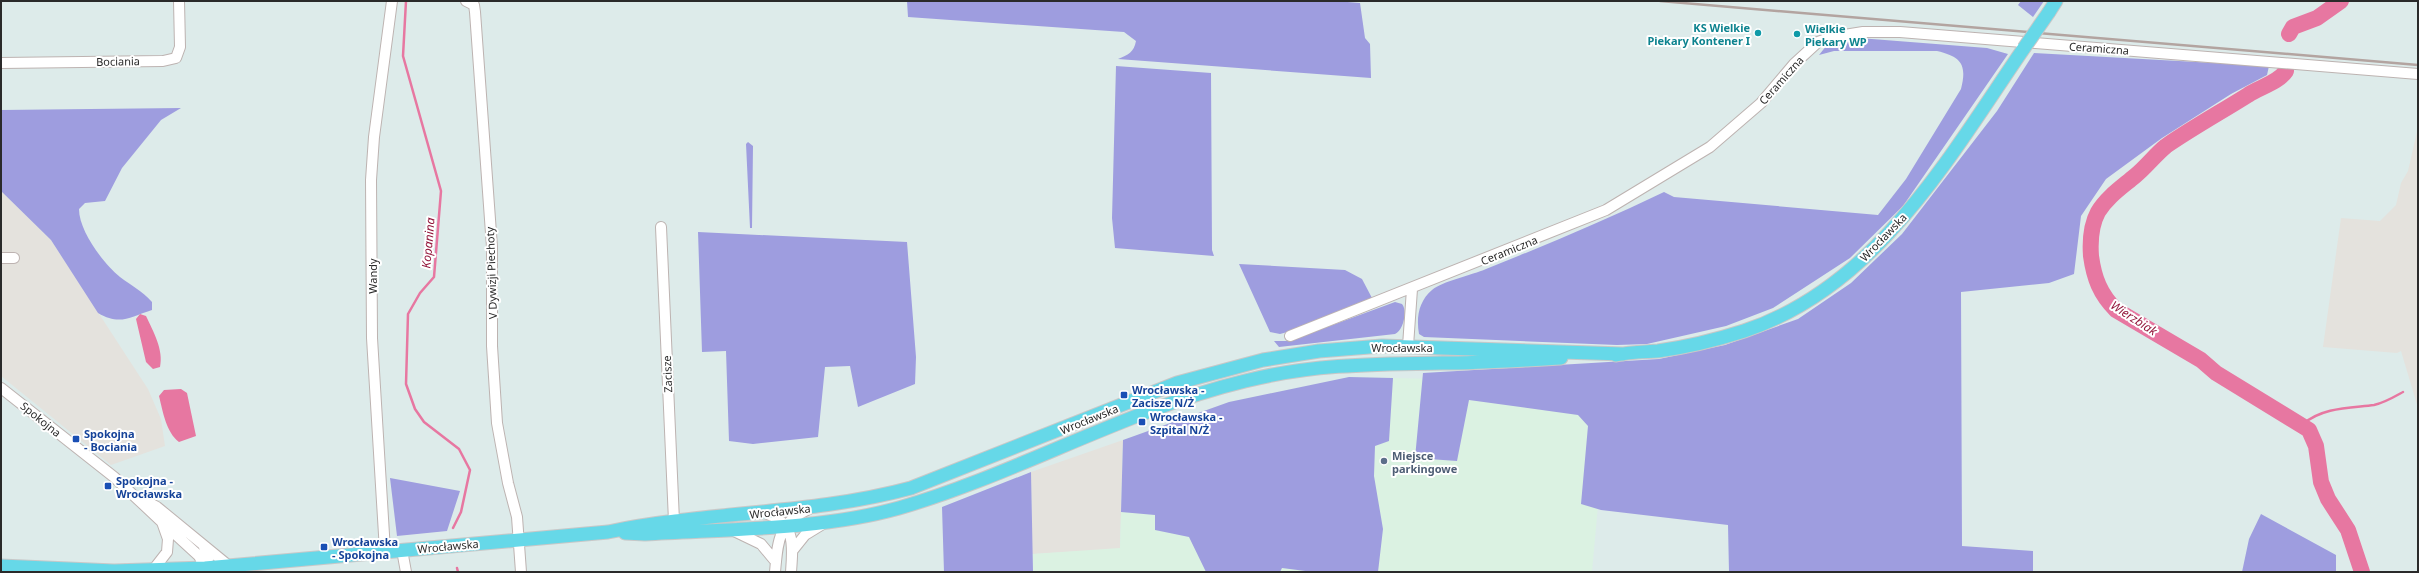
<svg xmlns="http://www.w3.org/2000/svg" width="2419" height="573" font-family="'Noto Sans',sans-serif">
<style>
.industrial{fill:#e4e2dd}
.medical{fill:#dbf2e2}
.green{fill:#9e9ddf}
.water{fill:#e777a1}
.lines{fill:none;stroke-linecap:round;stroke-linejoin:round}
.stream{stroke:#e777a1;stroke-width:2.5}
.river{stroke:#e777a1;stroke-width:16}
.minor-casing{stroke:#bdb3b1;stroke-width:12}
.major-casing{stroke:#c8c8c8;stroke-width:15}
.minor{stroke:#fff;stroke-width:10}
.major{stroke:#66d8e8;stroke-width:13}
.rail{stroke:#b3a4a0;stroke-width:2.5}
.major-bridge-casing{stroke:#c8c8c8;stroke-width:15;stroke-linecap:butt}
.major-bridge{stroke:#66d8e8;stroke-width:13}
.culture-dot{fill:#0f9aa8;stroke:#fff;stroke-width:1.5}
.transit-dot{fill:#1a4fb4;stroke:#fff;stroke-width:1.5}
.service-dot{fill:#5c6f8a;stroke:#fff;stroke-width:1.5}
.labels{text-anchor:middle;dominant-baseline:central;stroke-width:4;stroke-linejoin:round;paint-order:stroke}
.culture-label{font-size:11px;font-weight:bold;fill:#0d838f;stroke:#fff;text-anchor:end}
.street-label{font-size:11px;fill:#2a2a2a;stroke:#fff}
.transit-label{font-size:11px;font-weight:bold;fill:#164399;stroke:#fff;text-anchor:start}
.service-label{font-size:11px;font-weight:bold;fill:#4e5e75;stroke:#fff;text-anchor:start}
.water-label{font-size:12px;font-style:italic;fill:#93163b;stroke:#fff}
</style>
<rect width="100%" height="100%" fill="#ddebea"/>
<!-- industrial -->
<path class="industrial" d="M2418,127V408L2401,351L2397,353L2323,347L2341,218L2380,221L2396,205L2401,183L2408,171Z
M1,191L51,240L148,389L161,419L165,446L111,465L1,376Z
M1123,440L1120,549L1032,554L1031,472Z"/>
<!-- medical -->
<path class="medical" d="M1349,377L1609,383L1592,572H1033L1032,554L1120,548L1123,440L1229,402Z"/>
<!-- green -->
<path class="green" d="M907,1H1335L1360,3L1365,38L1370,44L1371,78L1118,59C1128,55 1134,52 1136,41L1124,32L908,17Z
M2021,1H2044L2033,17L2018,5Z
M1859,38L1987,48L2008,54L1903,206L1850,258L1773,308L1726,326L1647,344L1617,345L1424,337L1419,334C1416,317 1419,301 1432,290C1443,281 1472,275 1486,269C1546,245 1606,220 1664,192L1674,197L1878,215L1906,179L1961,89C1967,65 1962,57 1937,51H1834L1819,55L1827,45Z
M2034,53L2269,66L2267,75L2231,94L2162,138L2106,179L2081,216L2074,274L2049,283L1961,292L1962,546L2033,551V572H1729L1728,525L1601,510L1581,504L1588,426L1578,415L1469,400L1457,461L1415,458L1423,373L1659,359L1725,345L1798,319L1851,283L1902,234L1997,111Z
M1116,66L1211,73L1212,250L1214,256L1115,248L1112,218Z
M181,108L161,120L122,168L105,201L85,203L79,209C79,231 103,263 120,277C132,286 141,290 152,302V310C130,317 120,326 98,313L51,240L1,191V110Z
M748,142L753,146L752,228H750L746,144Z
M698,232L907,242L916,357L915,384L858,407L850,366L825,367L818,437L753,444L729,441L726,351L702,352Z
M1239,264L1345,270L1362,279L1372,298L1370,301L1291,331L1280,334L1270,332Z
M1395,302L1402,304C1408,311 1403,331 1395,334L1279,347L1274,341H1289Z
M1349,377L1393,378L1389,441L1375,446L1374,476L1383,529L1378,572H1313L1282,568L1280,572H1206L1189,537L1155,530V515L1121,512L1123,440L1229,402Z
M1031,472L1033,572H944L942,507Z
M390,478L460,491L447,531L397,536Z
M2261,514L2336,555V572H2242L2249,539Z"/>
<!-- water -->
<path class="water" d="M140,314L146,316C153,331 164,350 160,367L153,369L146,362L136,319Z
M181,389L187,393L196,436L179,442C166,432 163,412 159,396L164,390Z"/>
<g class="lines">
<!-- stream -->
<path class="stream" d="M406,1L403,56L441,191L434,277L420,293L408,314L406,384L415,409L424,422L459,449L470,470L461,512L453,528
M2303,424C2323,407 2350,408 2374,405C2384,403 2394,397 2403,392
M457,568L458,572"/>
<!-- river -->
<path class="river" d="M2289,34L2293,27L2317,18L2341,1
M2286,71C2278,83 2260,87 2248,95C2221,112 2192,128 2166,146C2155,155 2146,167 2135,176C2122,187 2107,197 2098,212C2091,225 2090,242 2091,256C2094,278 2100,294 2116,310L2201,360L2216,373L2309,430L2316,446L2321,482L2328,499L2348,530L2362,572"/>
<defs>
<path id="minor" d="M466,1L474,5L475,12L492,247V346L497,423L508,483L517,517L521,572
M1,63L163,61L176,58L180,47L179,1
M661,227L674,521
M1,258H14
M1290,336L1606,210L1710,147L1761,103L1794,64L1818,42L1832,37L1863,32H1900L2418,74
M1408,346L1412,289
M1,388L114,477L162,522L168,539L167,552L153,570
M142,499L157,507L229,566L230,570
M764,513C796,522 793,545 791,572
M163,523L199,556L205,568L209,556L204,547
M734,531L761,544L776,562
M402,550L406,572
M793,550L805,535L823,524
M385,551L372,338L371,180L374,137L392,1
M775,572C778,540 778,523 809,509"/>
<path id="major" d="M2049,12L2056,1
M1616,355C1630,352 1644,352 1658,351C1687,347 1716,340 1744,331C1877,287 1949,157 2024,48
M625,533L645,534C726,529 821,530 899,508C1017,474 1125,410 1245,381C1312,364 1374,364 1442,363C1482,363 1521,360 1561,358
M1,566L114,571L205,568L608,532C708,511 811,515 911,488L1177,383L1263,360L1319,351L1382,346L1623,354"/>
</defs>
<!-- minor casing -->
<use href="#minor" class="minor-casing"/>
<!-- major casing -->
<use href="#major" class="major-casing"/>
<!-- minor -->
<use href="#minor" class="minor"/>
<!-- major -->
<use href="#major" class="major"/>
<!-- rail -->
<path class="rail" d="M1660,1L2418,65"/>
<defs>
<path id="major-bridge" d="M2024,48L2049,12"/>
</defs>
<!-- major-bridge casing -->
<use href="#major-bridge" class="major-bridge-casing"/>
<!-- major-bridge -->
<use href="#major-bridge" class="major-bridge"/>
</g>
<!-- markers -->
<g class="culture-dot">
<circle cx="1758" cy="33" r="4"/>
<circle cx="1797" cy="34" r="4"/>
</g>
<g class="transit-dot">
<rect x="1120" y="391" width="8" height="8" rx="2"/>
<rect x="1138" y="418" width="8" height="8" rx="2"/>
<rect x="72" y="435" width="8" height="8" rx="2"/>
<rect x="104" y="482" width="8" height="8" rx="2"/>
<rect x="320" y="543" width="8" height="8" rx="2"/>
</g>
<circle class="service-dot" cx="1384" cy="461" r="4"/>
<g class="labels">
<!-- culture labels -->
<g class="culture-label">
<text x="1750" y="27">KS Wielkie<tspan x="1750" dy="13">Piekary Kontener I</tspan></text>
<text x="1805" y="28" text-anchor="start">Wielkie<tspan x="1805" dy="13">Piekary WP</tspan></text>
</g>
<!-- street labels -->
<g class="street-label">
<text transform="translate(2099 48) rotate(4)">Ceramiczna</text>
<text transform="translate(118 61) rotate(-1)">Bociania</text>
<text transform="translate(1781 80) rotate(-48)">Ceramiczna</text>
<text transform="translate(1883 237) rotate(-46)">Wrocławska</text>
<text transform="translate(1509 250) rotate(-22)">Ceramiczna</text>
<text transform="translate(491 273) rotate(-92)">V Dywizji Piechoty</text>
<text transform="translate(372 276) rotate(-90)">Wandy</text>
<text x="1402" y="347">Wrocławska</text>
<text transform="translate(667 374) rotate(-92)">Zacisze</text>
<text transform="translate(41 419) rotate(39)">Spokojna</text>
<text transform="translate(1089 419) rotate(-22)">Wrocławska</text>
<text transform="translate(780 511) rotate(-6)">Wrocławska</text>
<text transform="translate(448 546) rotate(-5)">Wrocławska</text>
</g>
<!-- transit labels -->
<g class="transit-label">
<text x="1132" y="389">Wrocławska -<tspan x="1132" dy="13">Zacisze N/Ż</tspan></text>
<text x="1150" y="416">Wrocławska -<tspan x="1150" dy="13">Szpital N/Ż</tspan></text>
<text x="84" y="433">Spokojna<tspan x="84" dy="13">- Bociania</tspan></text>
<text x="116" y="480">Spokojna -<tspan x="116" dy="13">Wrocławska</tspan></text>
<text x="332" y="541">Wrocławska<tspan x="332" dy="13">- Spokojna</tspan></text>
</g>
<!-- service labels -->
<g class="service-label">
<text x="1392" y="455">Miejsce<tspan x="1392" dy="13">parkingowe</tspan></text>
</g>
<!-- water labels -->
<g class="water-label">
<text transform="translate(428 243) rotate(-85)">Kopanina</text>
<text transform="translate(2134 318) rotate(33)">Wierzbiak</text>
</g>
</g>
<!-- border -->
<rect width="2419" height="573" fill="none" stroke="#2a2a2a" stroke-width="4"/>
</svg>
